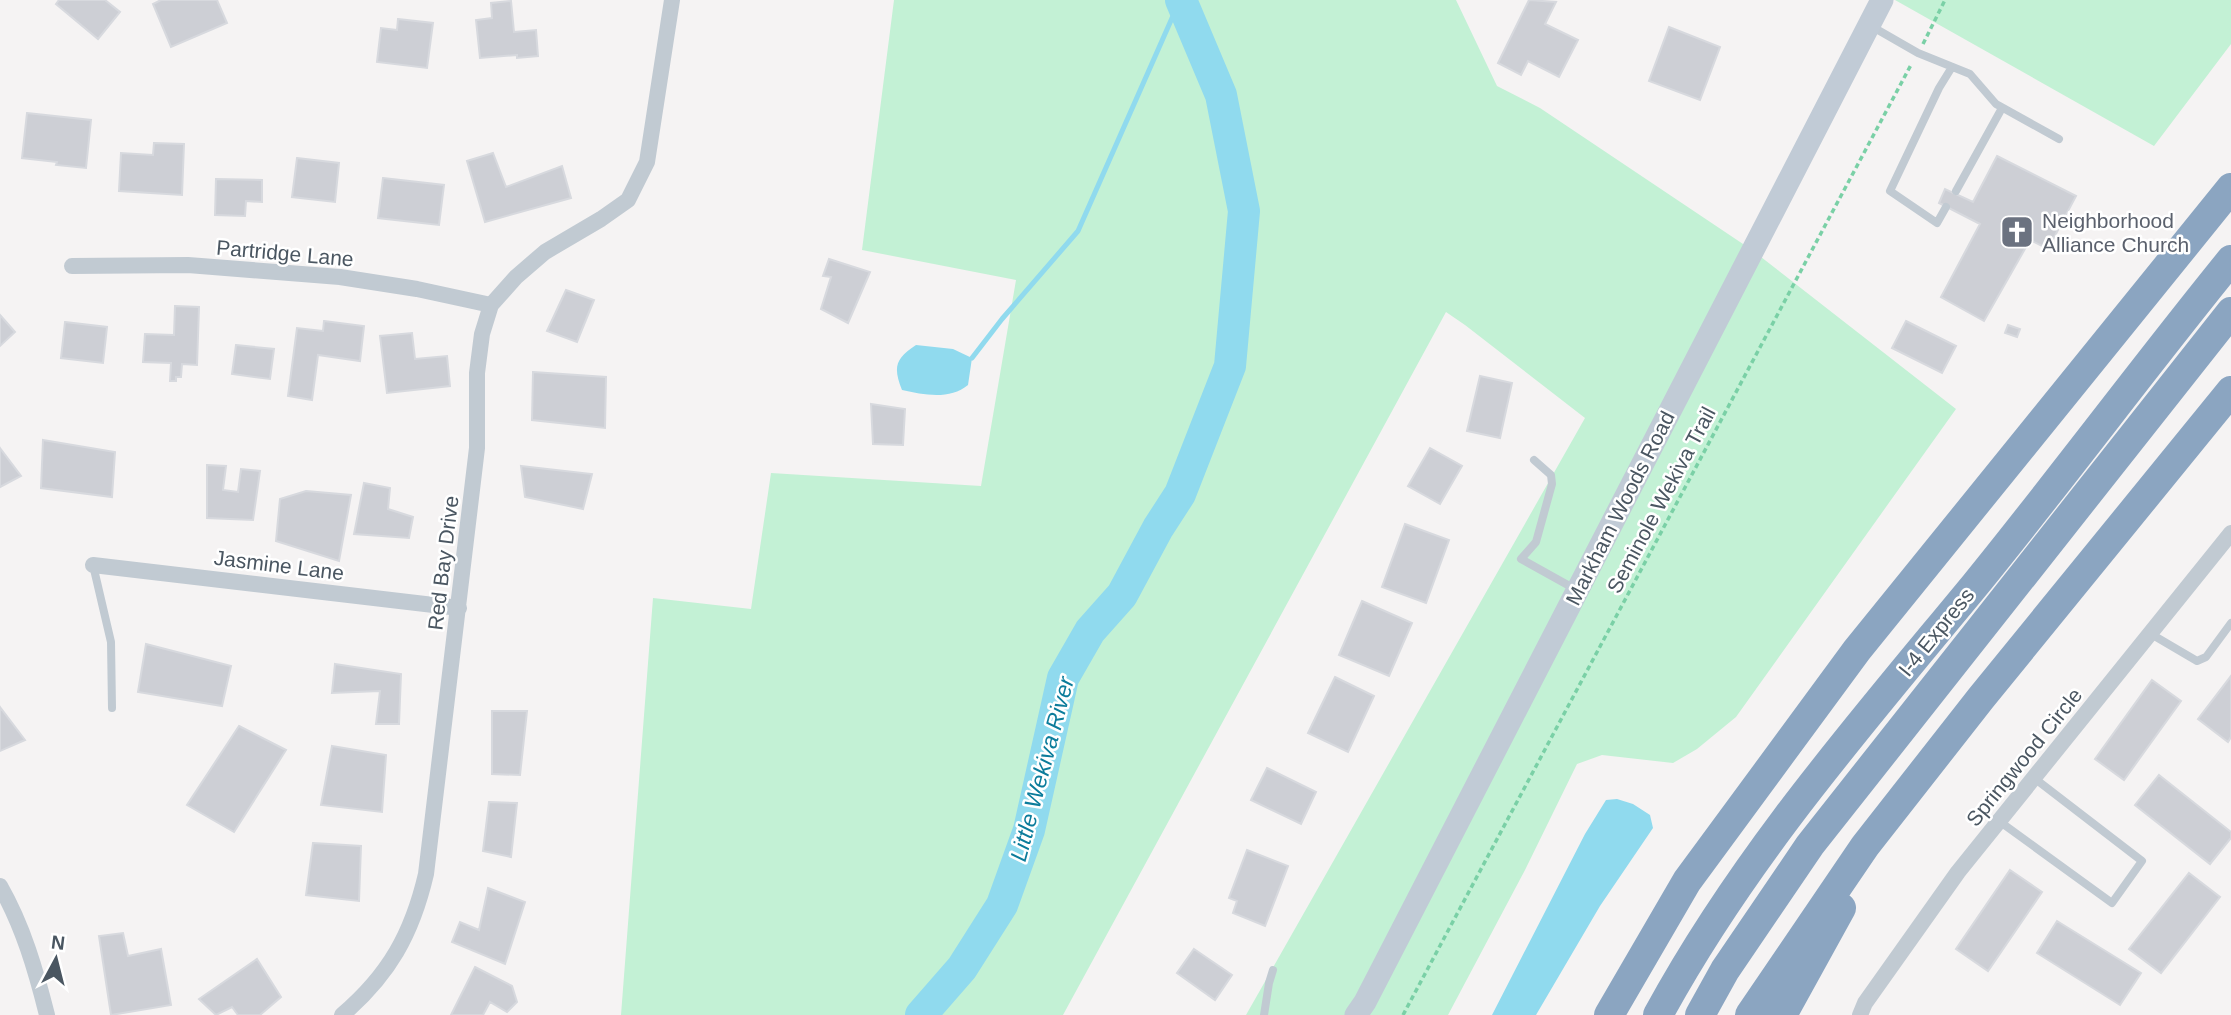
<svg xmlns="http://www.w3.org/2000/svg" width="2231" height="1015" font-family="Arial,sans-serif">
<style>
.green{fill:#c3f1d5}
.water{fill:#90daee}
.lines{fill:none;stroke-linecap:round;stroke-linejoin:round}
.stream{stroke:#90daee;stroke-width:5}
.river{stroke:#90daee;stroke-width:32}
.building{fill:#cdcfd5;stroke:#d7d9de;stroke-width:2}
.path{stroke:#7ad0a6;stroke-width:3.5;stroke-dasharray:5 3.5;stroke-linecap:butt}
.service{stroke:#c1cad2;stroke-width:8}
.minor{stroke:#c1cad2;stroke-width:16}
.secondary{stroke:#c1cbd6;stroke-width:23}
.motorway{stroke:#8ba5c1;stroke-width:30}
.labels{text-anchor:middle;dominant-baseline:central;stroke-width:5;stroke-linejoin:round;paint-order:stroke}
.worship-label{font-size:21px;fill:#5b616d;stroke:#fff;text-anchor:start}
.street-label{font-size:21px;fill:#4a5661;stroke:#fff}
.water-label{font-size:23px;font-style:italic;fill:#0c7c9b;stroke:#fff}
</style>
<rect width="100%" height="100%" fill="#f5f3f3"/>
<!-- green -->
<path class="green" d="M894,0H1456L1497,86L1540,108L1746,246L1357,997L1345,1015H1246L1585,418L1465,325L1446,312L1063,1015H621L653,598L751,609L771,473L981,486L1016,280L862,250Z
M1895,0H2231V44L2154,146Z
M1761,257L1956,409L1736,717L1697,749L1673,763L1602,755L1577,764L1525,870L1448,1015H1367Z"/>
<!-- water -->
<path class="water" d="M916,345L953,349L972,358L968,385C950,400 924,395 902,390C893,367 895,359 916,345Z
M1617,799L1633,804L1650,815L1653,828L1600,906L1536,1015H1492L1585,834L1606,800Z"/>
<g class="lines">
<!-- stream -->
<path class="stream" d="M972,358L1002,319L1078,231L1180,0"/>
<!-- river -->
<path class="river" d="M921,1015L962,968L1002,905L1029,830L1063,678L1090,631L1122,595L1158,528L1180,494L1230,366L1244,211L1221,95L1181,0"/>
</g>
<!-- building -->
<path class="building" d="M59,0H105L120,12L98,39L56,4Z
M161,0H217L227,23L171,47L153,4Z
M1529,0L1556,2L1545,24L1578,40L1559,77L1528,61L1521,75L1498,63Z
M511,1L514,32L536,30L538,56L517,58V55L480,58L476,20L492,18L491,3Z
M398,19L433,23L427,68L377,62L381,28L397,30Z
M1669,27L1720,47L1700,100L1649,81Z
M27,113L91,120L86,168L56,165L57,162L22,158Z
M154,143L184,144L182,195L119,191L121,153L153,155Z
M493,153L506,187L562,166L571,198L485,222L467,161Z
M1997,156L2076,196L2048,249L2030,240L1984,321L1941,297L1980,224L1939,203L1945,189L1973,202Z
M297,158L339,163L335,202L292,197Z
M383,178L444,185L439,225L378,218Z
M216,179L262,180V202L246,201L245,216L215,215Z
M829,259L870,272L848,323L821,309L831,277L823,276Z
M566,290L594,300L577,342L547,331Z
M175,306L199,307L197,365L182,364L181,377H176V381H170L171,363L143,362L145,334L174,335Z
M0,315L15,332L0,346Z
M324,321L364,326L360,361L318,355L312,400L288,396L297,328L323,331Z
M1906,321L1956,346L1942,373L1892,348Z
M65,322L107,327L103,363L61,358Z
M2008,325L2020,329L2017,337L2005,333Z
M412,333L415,359L447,356L450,386L387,393L380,336Z
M236,345L274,349L270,379L232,374Z
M533,372L606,377L605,428L532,420Z
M1480,376L1512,383L1500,438L1467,431Z
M871,404L905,409L903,445L873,444Z
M43,440L115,452L112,497L41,488Z
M0,448L21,476L0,487Z
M1430,448L1462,466L1440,504L1408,486Z
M207,465L226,466L223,490L238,492L241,469L260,471L253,520L207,518Z
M521,466L592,474L583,509L525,497Z
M364,483L390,488L388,509L413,517L409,538L354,534Z
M306,491L351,495L339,561L276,541L280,499Z
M1405,524L1449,540L1426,603L1382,587Z
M1362,601L1412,623L1389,676L1339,655Z
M146,644L231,666L222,706L138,692Z
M335,664L401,674L399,724H376L380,691L332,693Z
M2231,676V737L2228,742L2198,719Z
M1335,677L1374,696L1348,752L1308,733Z
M2152,680L2181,701L2124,780L2095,759Z
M0,707L25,740L0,751Z
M492,711H527L520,775L492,774Z
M239,726L286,750L234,832L187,805Z
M332,746L386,755L382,812L321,805Z
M1267,768L1316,792L1301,824L1251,800Z
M2159,775L2231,832V838L2210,864L2135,805Z
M489,802L517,803L511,857L483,851Z
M313,843L361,846L359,901L306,895Z
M1247,850L1288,866L1265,926L1233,913L1237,901L1229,898Z
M2010,870L2042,892L1988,971L1956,949Z
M2189,873L2220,897L2161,973L2129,949Z
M488,888L525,902L505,964L452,942L460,922L479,930Z
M2057,921L2141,973L2120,1005L2037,953Z
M123,933L128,956L161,949L171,1005L111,1015L99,936Z
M1194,949L1232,975L1215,1000L1177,973Z
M257,959L281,997L260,1015H238L232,1007L216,1015L199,999Z
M475,967L512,986L517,1002L507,1012L490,1002L483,1015H451Z"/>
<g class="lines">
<!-- path -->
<path class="path" d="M1923,44L1945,0
M1403,1015L1912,63"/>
<!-- service -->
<path class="service" d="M1871,26L1918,53L1970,74L1996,104L2059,139
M1956,191L2002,108
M1946,207L1937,223L1890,191L1939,88L1952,67
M1534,460L1551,475L1552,484L1536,542L1521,559L1575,589
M93,565L111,642L112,708
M2151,634L2197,661L2206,657L2231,623
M1999,821L2112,903L2142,861L2034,778
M1264,1015L1269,983L1273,970"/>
<!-- minor -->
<path class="minor" d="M72,266L188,265L340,277L417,289L491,305
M93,565L459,608
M0,886C23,926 36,971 47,1015
M342,1015C389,975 412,934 426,874L477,448V373L482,334L491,305L516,277L545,252L601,219L628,200L647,162L672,0
M1860,1015L1865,1003L1958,872L2231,533"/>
<!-- secondary -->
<path class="secondary" d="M1356,1015L1365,1002L1882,0"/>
<!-- motorway -->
<path class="motorway" d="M1609,1015L1687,881L1857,650L2231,188
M1658,1015C1743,858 1862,722 1975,585C2062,478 2144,367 2231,260
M1700,1015L1725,970L1810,845L2231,312
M1750,1015L1865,846L1981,698L2231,391
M1782,1015L1841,908"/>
</g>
<!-- icons -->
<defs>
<symbol id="church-square" viewBox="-11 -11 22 22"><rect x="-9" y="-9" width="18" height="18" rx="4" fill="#6b7280" stroke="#fff"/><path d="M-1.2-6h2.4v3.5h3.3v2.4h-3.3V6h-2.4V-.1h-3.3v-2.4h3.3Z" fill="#fff"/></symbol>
</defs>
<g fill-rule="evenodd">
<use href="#church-square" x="1998" y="213" width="38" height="38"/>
</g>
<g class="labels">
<!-- worship labels -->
<g class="worship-label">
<text x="2042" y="220">Neighborhood<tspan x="2042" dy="24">Alliance Church</tspan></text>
</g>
<!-- street labels -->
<g class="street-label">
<text transform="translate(285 253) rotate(5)">Partridge Lane</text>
<text transform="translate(1661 500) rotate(-62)">Seminole Wekiva Trail</text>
<text transform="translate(1620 508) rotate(-63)">Markham Woods Road</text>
<text transform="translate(443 563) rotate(-83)">Red Bay Drive</text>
<text transform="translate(279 565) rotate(7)">Jasmine Lane</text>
<text transform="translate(1936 632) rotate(-51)">I-4 Express</text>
<text transform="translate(2024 757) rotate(-51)">Springwood Circle</text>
</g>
<!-- water labels -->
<g class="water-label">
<text transform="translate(1042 769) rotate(-75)">Little Wekiva River</text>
</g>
</g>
<!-- north arrow -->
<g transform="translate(56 959) rotate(7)" stroke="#ffffff" stroke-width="5" paint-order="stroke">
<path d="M0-5L12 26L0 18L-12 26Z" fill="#4a5661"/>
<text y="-10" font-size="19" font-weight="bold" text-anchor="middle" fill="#4a5661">N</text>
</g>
</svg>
